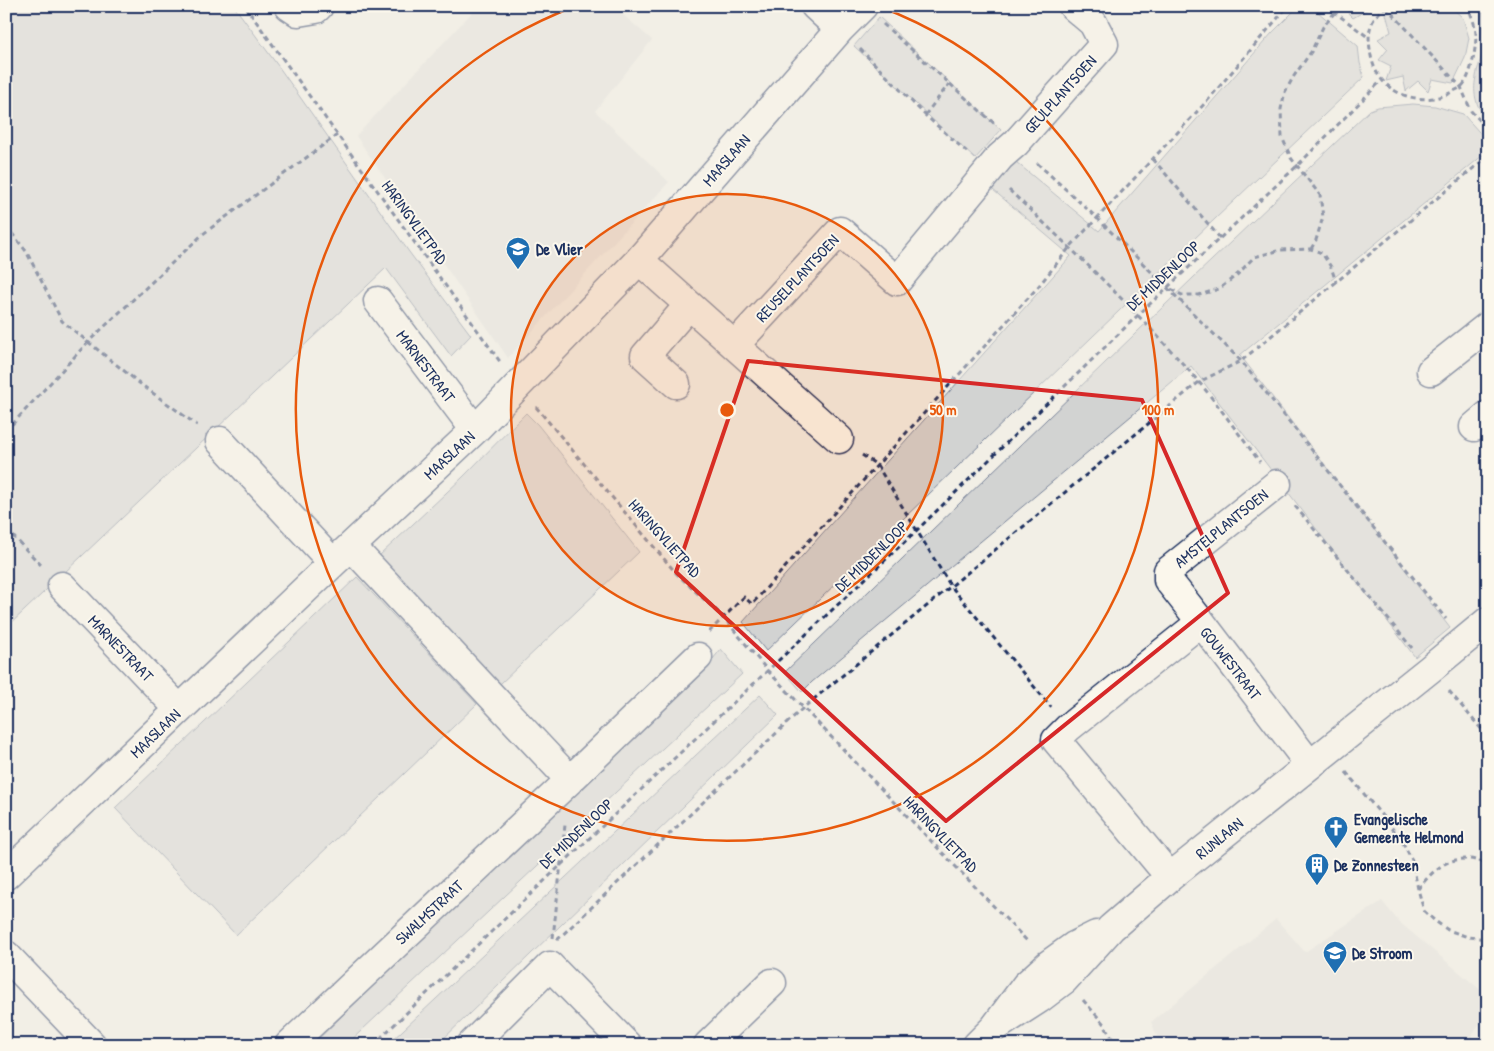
<svg xmlns="http://www.w3.org/2000/svg" width="1494" height="1051" font-family="'Patrick Hand',sans-serif">
<style>
.built{fill:#e2e1dc}
.green{fill:#d2d3d2;stroke:#768198}
.lines{fill:none;stroke-linecap:round;stroke-linejoin:round}
.minor-casing{stroke:#1b2f5e;stroke-width:31}
.path{stroke:#1b2f5e;stroke-width:3;stroke-dasharray:5 4;stroke-linecap:butt}
.minor{stroke:#fbf7ec;stroke-width:28}
.marked{fill:none;stroke:#d62828;stroke-width:4;stroke-linejoin:round}
.ring{fill:none;stroke:#e8590c;stroke-width:2.5}
.labels{text-anchor:middle;dominant-baseline:central;stroke-width:4;stroke-linejoin:round;paint-order:stroke}
.street-label{font-size:16px;fill:#1b2f5e;stroke:#fbf7ec}
.poi-label{font-size:16px;font-weight:bold;fill:#1b2f5e;stroke:#fbf7ec;text-anchor:start}
.centre{fill:#e8590c;stroke:#fbf7ec;stroke-width:2.5}
.ring-label{font-size:15px;text-anchor:middle;font-weight:bold;fill:#e8590c;stroke:#fbf7ec;stroke-width:4;stroke-linejoin:round;paint-order:stroke}
</style>
<rect width="100%" height="100%" fill="#f2efe6"/>
<filter id="ink" filterUnits="userSpaceOnUse"><feTurbulence type="fractalNoise" baseFrequency=".02" numOctaves="2"/><feDisplacementMap in="SourceGraphic" scale="10" xChannelSelector="R" yChannelSelector="G"/><feConvolveMatrix kernelMatrix="1 2 1 2 8 2 1 2 1" color-interpolation-filters="sRGB"/></filter>
<g filter="url(#ink)">
<!-- built -->
<path class="built" d="M478,6H613L652,40L595,111L669,182L508,358L356,136Z
M1382,901L1399,922L1488,996V1009L1467,1045H1161L1151,1022L1276,919L1305,952Z"/>
<!-- green -->
<path class="green" d="M6,6H234L281,70L409,252L471,335L451,356L386,268L6,628Z
M1299,6H1311L1358,46L1360,63L1364,77L1173,259L766,651L743,622L1071,256L986,184L1010,157L1099,231L1272,33Z
M1341,6H1373L1353,18Z
M1402,6H1450L1463,18L1469,38L1465,58L1453,83L1432,79L1428,91L1418,81L1406,91L1403,77L1386,81L1391,66L1379,60L1388,49L1378,39L1391,32L1386,14Z
M1483,6H1488V121C1477,109 1472,94 1476,77C1477,68 1482,59 1482,50C1484,35 1481,21 1483,6Z
M879,17L1001,130L975,159L854,46Z
M1413,104L1435,106L1463,114L1488,142V151L1240,355L1450,628L1415,657L1191,366L812,682L802,692L785,672L1193,278L1370,110L1378,107Z
M526,413L538,425L639,552L500,684L379,556L463,477Z
M357,577L477,704L236,935L115,808Z
M721,649L742,674L346,1045H312L559,806L696,680Z
M760,695L778,715L437,1045H387Z"/>
<g class="lines">
<defs>
<path id="minor" d="M289,6L298,12L316,9L319,6
M815,6L840,29
M639,260L839,439
M378,301L475,430
M735,345L840,231L897,281L1000,157L1016,143L1104,44L1093,23L1073,6
M1431,371L1488,326
M676,384L645,356L689,305
M1474,427L1488,415
M220,441L333,563
M62,586L179,709
M1201,622L1168,580V571L1277,484
M570,780L698,657
M6,875L333,563L475,430L639,260L840,29L863,6
M1170,877L1056,740L1068,728L1201,622L1310,765
M6,955L92,1045
M994,1028L1039,999L1064,980L1111,928L1170,877L1430,669L1488,621
M289,1045L570,780L351,546
M471,1045L550,966L627,1045
M708,1045L772,983
M977,1045L994,1028L1026,985L1049,964L1074,946L1096,935"/>
</defs>
<!-- minor casing -->
<use href="#minor" class="minor-casing"/>
<!-- path -->
<path class="path" d="M245,6L501,363
M1326,6L1368,37
M1387,6C1371,18 1367,29 1370,49C1371,60 1375,72 1382,80C1399,100 1430,104 1452,92C1455,90 1459,89 1462,86C1471,77 1476,49 1476,35C1476,26 1471,15 1468,6
M1386,7L1461,87L1471,111L1488,129
M883,24L996,125
M860,49L925,115L967,152
M925,115L949,84
M1153,159L1220,238
M1037,163L1098,219L1241,361L1446,619
M1009,190C1074,251 1139,313 1198,381C1220,407 1240,436 1260,462
M6,226L26,251L62,321L143,386L197,425
M1311,249L1316,240L1323,217L1320,195L1291,158L1282,137L1281,109L1285,92L1294,76L1311,52L1323,27L1340,6
M1171,289L1182,295H1199L1219,289L1238,274L1254,257L1281,250L1311,249L1322,253L1331,267L1336,282
M536,407L676,573L724,618L768,671L1029,943
M6,431L88,342L203,234L337,135
M862,455L877,465L950,585L1051,707
M1295,506L1412,648
M6,529L42,566
M709,632L744,597L752,604L1037,288L1070,247L1208,100L1288,6
M1449,691L1488,737
M1346,772L1401,839L1412,860L1418,889L1424,911L1435,921L1448,930L1468,937L1488,939
M1418,889C1432,872 1444,858 1468,859C1474,859 1481,862 1488,863
M553,938L565,825
M557,940L803,708L1199,382L1241,361L1488,156
M1083,1000L1103,1023L1116,1045
M373,1045L561,865L916,531L1137,316L1298,165L1382,80"/>
<!-- minor -->
<use href="#minor" class="minor"/>
</g>
</g>
<!-- marked area -->
<path d="M0 0H1494V1051H0ZM748,361L1142,400L1228,593L946,821L676,572Z" fill="#f2efe6" fill-opacity=".55" fill-rule="evenodd"/>
<path class="marked" d="M748,361L1142,400L1228,593L946,821L676,572Z"/>
<!-- distance rings -->
<circle cx="727" cy="410" r="216" fill="#e8590c" fill-opacity=".12"/>
<g class="ring">
<circle cx="727" cy="410" r="216"/>
<path d="M878 6A431 431 0 1 1 576 6"/>
</g>
<!-- icons -->
<defs>
<symbol id="school-pin" viewBox="-11 -11 22 30"><path d="M0 17L-7.5 6A9.5 9.5 0 1 1 7.5 6Z" fill="#1f6fb2" stroke="#fbf7ec"/><path d="M0-5L7-2L0 1L-7-2ZM-4 1L0 2.5L4 1V4Q0 6-4 4Z" fill="#fff"/></symbol>
<symbol id="church-pin" viewBox="-11 -11 22 30"><path d="M0 17L-7.5 6A9.5 9.5 0 1 1 7.5 6Z" fill="#1f6fb2" stroke="#fbf7ec"/><path d="M-1.2-6h2.4v3.5h3.3v2.4h-3.3V6h-2.4V-.1h-3.3v-2.4h3.3Z" fill="#fff"/></symbol>
<symbol id="building-pin" viewBox="-11 -11 22 30"><path d="M0 17L-7.5 6A9.5 9.5 0 1 1 7.5 6Z" fill="#1f6fb2" stroke="#fbf7ec"/><path d="M-4-6H4V6H1V3H-1V6H-4ZM-2.5-4.3h1.7v1.8h-1.7ZM.8-4.3h1.7v1.8H.8ZM-2.5-1h1.7V.8h-1.7ZM.8-1h1.7V.8H.8Z" fill="#fff"/></symbol>
</defs>
<g fill-rule="evenodd">
<use href="#school-pin" x="504" y="235" width="28" height="38"/>
<use href="#church-pin" x="1322" y="814" width="28" height="38"/>
<use href="#building-pin" x="1303" y="851" width="28" height="38"/>
<use href="#school-pin" x="1321" y="939" width="28" height="38"/>
</g>
<g class="labels">
<!-- street labels -->
<g class="street-label">
<text transform="translate(1060 94) rotate(-48)">GEULPLANTSOEN</text>
<text transform="translate(726 160) rotate(-49)">MAASLAAN</text>
<text transform="translate(415 222) rotate(54)">HARINGVLIETPAD</text>
<text transform="translate(1163 275) rotate(-43)">DE MIDDENLOOP</text>
<text transform="translate(797 278) rotate(-47)">REUSELPLANTSOEN</text>
<text transform="translate(426 366) rotate(53)">MARNESTRAAT</text>
<text transform="translate(449 455) rotate(-43)">MAASLAAN</text>
<text transform="translate(1221 528) rotate(-39)">AMSTELPLANTSOEN</text>
<text transform="translate(665 538) rotate(48)">HARINGVLIETPAD</text>
<text transform="translate(871 556) rotate(-44)">DE MIDDENLOOP</text>
<text transform="translate(121 648) rotate(46)">MARNESTRAAT</text>
<text transform="translate(1231 663) rotate(52)">GOUWESTRAAT</text>
<text transform="translate(155 733) rotate(-44)">MAASLAAN</text>
<text transform="translate(576 833) rotate(-43)">DE MIDDENLOOP</text>
<text transform="translate(941 834) rotate(46)">HARINGVLIETPAD</text>
<text transform="translate(1219 838) rotate(-39)">RIJNLAAN</text>
<text transform="translate(429 912) rotate(-43)">SWALMSTRAAT</text>
</g>
<!-- poi labels -->
<g class="poi-label">
<text x="536" y="249">De Vlier</text>
<text x="1354" y="819">Evangelische<tspan x="1354" dy="18">Gemeente Helmond</tspan></text>
<text x="1334" y="865">De Zonnesteen</text>
<text x="1352" y="953">De Stroom</text>
</g>
</g>
<circle cx="727" cy="410" r="8" class="centre"/>
<g class="ring-label">
<text x="943" y="415">50 m</text>
<text x="1158" y="415">100 m</text>
</g>
<!-- margin -->
<rect width="1494" height="1051" fill="none" stroke="#fbf7ec" stroke-width="25"/>
<rect x="12" y="12" width="1469" height="1026" fill="none" stroke="#1b2f5e" stroke-width="2" filter="url(#ink)"/>
</svg>
